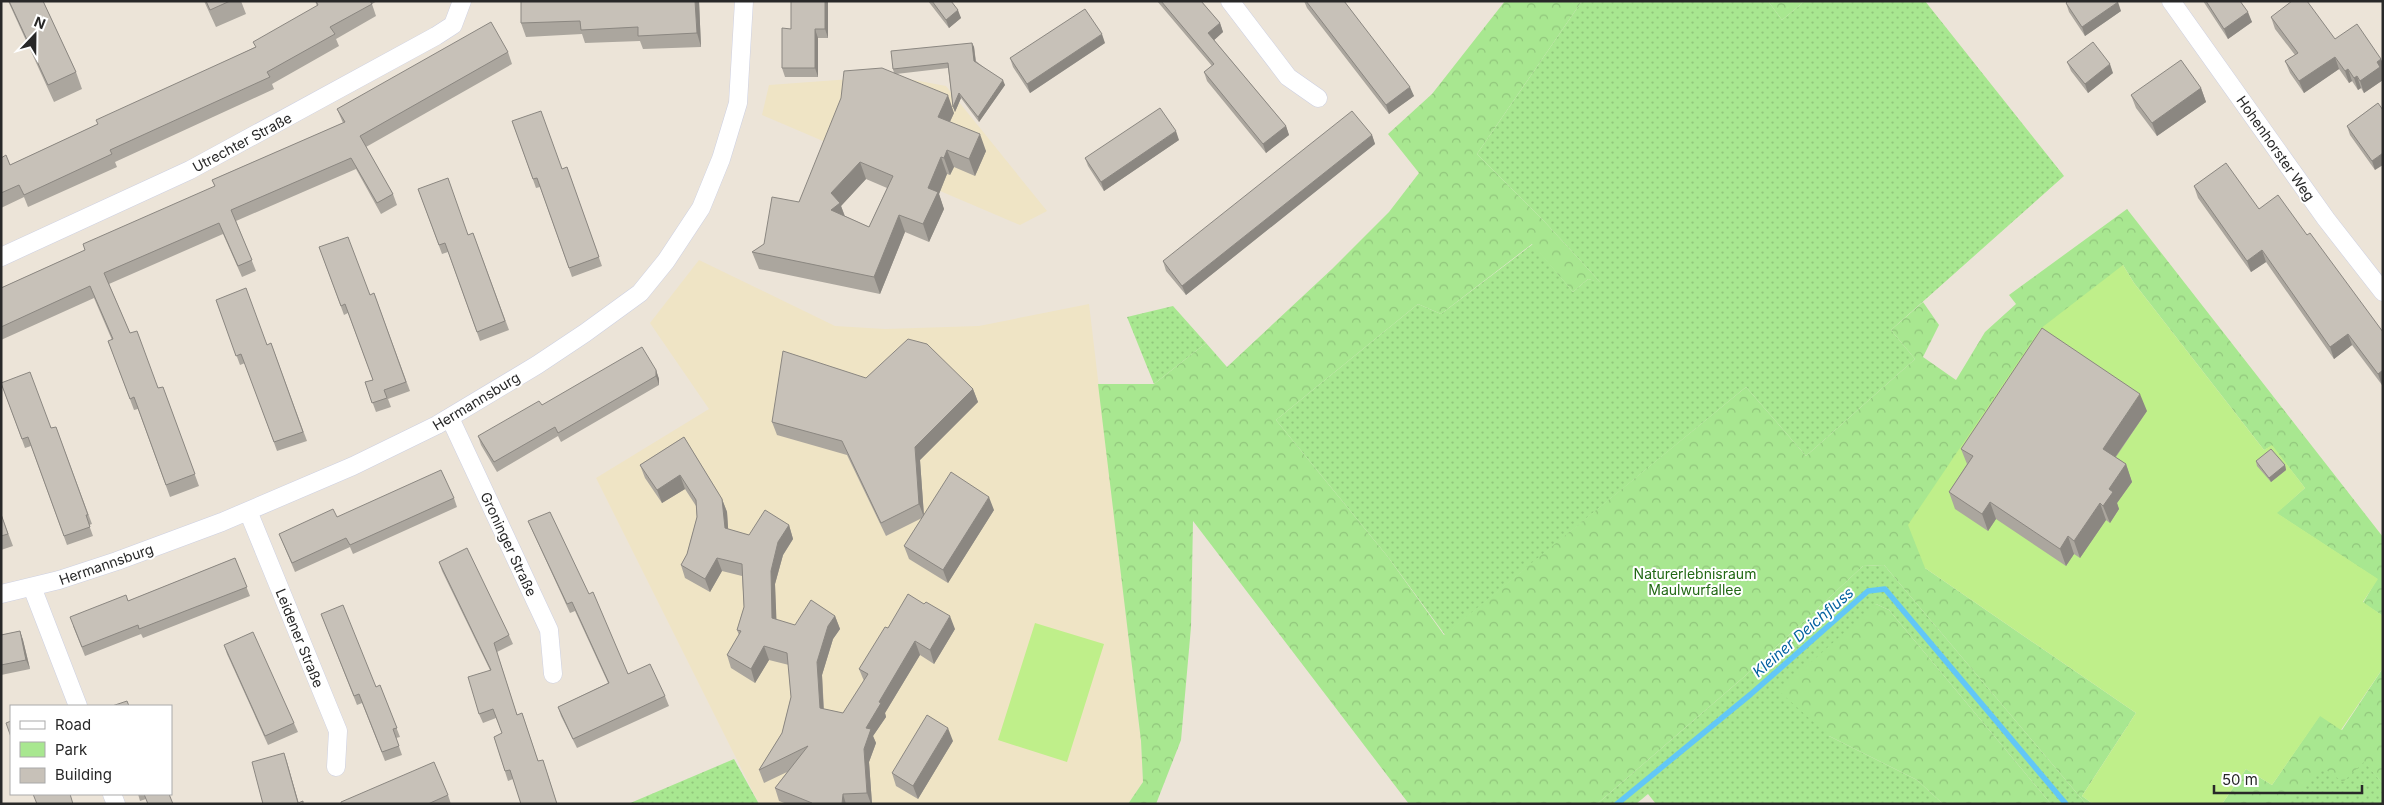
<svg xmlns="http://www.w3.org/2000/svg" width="2384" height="805" font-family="Inter,sans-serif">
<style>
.education{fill:#efe4c5}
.green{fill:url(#green-dots)}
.forest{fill:url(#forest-crowns)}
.pitch{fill:#bfef8a}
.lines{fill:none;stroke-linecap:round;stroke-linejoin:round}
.stream{stroke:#62c7f7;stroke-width:5.5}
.street-casing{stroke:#cdd0e2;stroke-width:19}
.street{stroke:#fff;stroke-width:18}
.wall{fill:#aba69e;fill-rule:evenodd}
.shaded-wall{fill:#8b8781}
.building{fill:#c7c1b8;stroke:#8b8781;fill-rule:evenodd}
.labels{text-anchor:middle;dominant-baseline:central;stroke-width:4;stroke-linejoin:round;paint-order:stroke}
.street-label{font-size:14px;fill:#282828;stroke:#fff}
.park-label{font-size:14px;fill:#216814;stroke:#fff}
.water-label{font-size:15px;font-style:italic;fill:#0461a0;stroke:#fff}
</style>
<defs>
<pattern id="green-dots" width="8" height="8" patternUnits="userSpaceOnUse" patternTransform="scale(1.25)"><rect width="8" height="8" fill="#a8e790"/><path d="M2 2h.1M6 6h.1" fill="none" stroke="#91c67c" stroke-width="1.8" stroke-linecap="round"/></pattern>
<pattern id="forest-crowns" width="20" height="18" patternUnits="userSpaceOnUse" patternTransform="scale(1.25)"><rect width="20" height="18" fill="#a8e790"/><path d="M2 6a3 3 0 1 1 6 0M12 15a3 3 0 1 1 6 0" fill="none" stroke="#91c67c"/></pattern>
</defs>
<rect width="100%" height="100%" fill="#ece4d8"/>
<!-- education -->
<path class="education" d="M892,76L946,86L1047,211L1020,225L762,115L769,85Z
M699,260L835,326L885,329L979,326L1089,304L1141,741L1143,782L1128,804H759L596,478L709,409L650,323Z"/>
<!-- green -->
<path class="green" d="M1582,1H1768L1782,20L1805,1H1925L2064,176L1891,330L1915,359L1806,456L1746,387L1445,635L1388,557L1276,420L1418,304L1441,314L1533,244L1573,292L1588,279L1600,282L1543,220L1477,154Z
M1173,306L1206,343L1154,384L1127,317Z
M1884,565L2086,804H2051L1889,610L1876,604L1829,736L1917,780L1943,804H1656L1648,794L1636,804H1597L1745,676L1863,566Z
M2354,724L2365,762L2383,784V804H2271Z
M734,759L759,804H628Z"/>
<!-- forest -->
<path class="forest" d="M1505,1H1582L1477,154L1543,220L1601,283L1588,279L1573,292L1532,244L1441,314L1418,304L1276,420L1388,557L1444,635L1746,387L1806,456L1915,359L1891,330L1923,302L1939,325L1923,357L1956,380L1985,332L2016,304L2009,295L2127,209L2383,537V616L2363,603L2377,579L2276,513L2305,488L2272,446L2264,450L2134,283L2123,265L1925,568L2136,713L2082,796L2093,804H2086L1884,565L1863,566L1745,676L1597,804H1409L1193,521L1191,627L1181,740L1156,804H1128L1143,782L1141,741L1098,384H1154L1206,343L1227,367L1332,269L1389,212L1419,173L1388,134L1432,94Z
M1768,1H1805L1782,20Z
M1876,604L1889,610L2051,804H1943L1917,780L1829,736L1779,691Z
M2383,668V784L2364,762L2343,782L2322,767L2286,804H2222L2246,769L2272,785L2320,715L2342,730Z"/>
<!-- pitch -->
<path class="pitch" d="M2123,265L2134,283L2264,450L2272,445L2305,488L2277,513L2378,579L2363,602L2383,616V668L2341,730L2320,716L2272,785L2246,769L2222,804H2093L2082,796L2136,713L1925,568L1908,525L2040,329Z
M1035,623L1104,644L1067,762L998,740Z"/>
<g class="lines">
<!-- stream -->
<path class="stream" d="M1617,804L1751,694L1868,591L1885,589L2066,804"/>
<defs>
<path id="street" d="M1230,1L1288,77L1318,98
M2171,1L2326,219L2383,292
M1,257L190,170L436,36L453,25L462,1
M450,418L549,630L553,674
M248,511L338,731L336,767
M32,587L78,706
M1,594L59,580L117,561L222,522L353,466L437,425L537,365L585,333L640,293L666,261L701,208L721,159L738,103L744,1
M112,794L116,804"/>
</defs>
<!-- street casing -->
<use href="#street" class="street-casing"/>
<!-- street -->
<use href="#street" class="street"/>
</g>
<!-- wall -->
<path class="wall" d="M8,1H43L76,72L82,89L54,102Z
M204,1H241L246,14L216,27Z
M315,1H377L372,4L376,16L336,39L339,46L272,84L274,89L115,162L117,167L28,207L24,197L1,208V158L10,165L98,124L255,47L317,6Z
M521,1H699L701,47L643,49L640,41L585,43L582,34L526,37L521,23Z
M791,1H828V38H818V77H785L782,68L791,29Z
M928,1H951L961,18L949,28Z
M1157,1H1201L1220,23L1223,32L1214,40L1286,126L1289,135L1266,153L1207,81L1204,72L1212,66Z
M1304,1H1344L1414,96L1389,114L1307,8Z
M2203,1H2240L2252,22L2228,39Z
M2066,3L2121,11L2085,36L2069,12Z
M2271,17L2335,39L2381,59L2383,64V80L2364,93L2361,88L2358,90L2352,81L2349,83L2339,69L2304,93L2290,73L2285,61L2295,55L2275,29Z
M972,43L974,47L976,61L1005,85L979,122L961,98L955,112L953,107L948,68L896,74L954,113L950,122L986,151L975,176L954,167L950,175L947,174L939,194L944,209L929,242L905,232L880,294L759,269L752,252L764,244L799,202L894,73L893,69ZM866,179L887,188L869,227L845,216L841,206Z
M1105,43L1030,93L1013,67L1010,58Z
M508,52L512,64L366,147L393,194L397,205L381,214L356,169L236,221L256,271L242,277L223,234L109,284L130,333L158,388L163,387L199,486L170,497L138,409L134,410L108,341L112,340L94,298L1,340V288L85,250L215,187L212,180L343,123L337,109Z
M2067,62L2113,73L2088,93L2071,71Z
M2201,88L2206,102L2157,136L2136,108L2131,95Z
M2378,103L2375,170L2350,135L2347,126Z
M512,121L562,169L567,167L602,266L572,277L540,187L536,188Z
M1372,135L1375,144L1186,295L1166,271L1163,261Z
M1179,140L1104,191L1088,166L1085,158Z
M2194,186L2259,209L2307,235L2383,332V384L2382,385L2352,345L2334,359L2266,262L2251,272L2198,198Z
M418,189L468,235L473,233L509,330L480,341L448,252L442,254Z
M319,247L370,295L374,293L410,391L388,399L391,407L376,412L365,382L373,380L348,313L344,315Z
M216,300L267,345L271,343L307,441L277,451L245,363L240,365Z
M656,370L659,379V385L561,442L558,436L497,472L481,445L478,436L542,405Z
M866,378L973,389L978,402L920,460L924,515L994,510L948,583L909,559L904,546L922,518L886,536L847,455L777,435L772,422Z
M1,383L51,428L56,427L92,524L89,525L93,536L67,545L31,446L25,448Z
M2147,411L2116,457L2126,464L2132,482L2117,503L2119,509L2110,523L2106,520L2080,558L2074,554L2066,566L1996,519L1988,531L1955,509L1949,492L1967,464L1961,449Z
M684,437L722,499L727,512L728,529L749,535L789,525L793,539L783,555L775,584L776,620L795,625L835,616L840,629L833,639L822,675L824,709L843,713L864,681L859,669L888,628L955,629L934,664L920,655L885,713L886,717L873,736L876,743L869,762L872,804H787L779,801L775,788L787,772L764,783L759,770L782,733L791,697L789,665L769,660L755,683L731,668L727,655L739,635L737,630L744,607L742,576L722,571L710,592L685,578L681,565L687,554L697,517L696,506L685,489L662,503L645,478L640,465Z
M2256,461L2285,465L2286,470L2271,482L2257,466Z
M454,498L457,507L353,554L350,547L295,572L279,534L337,517Z
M1,514L13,546L1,550Z
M528,521L628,674L665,696L669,706L577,748L561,716L558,707L608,683L575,611L570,613L532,530Z
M235,558L250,596L143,638L141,634L85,656L73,626L128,601Z
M439,562L509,635L513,644L497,652L517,715L522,713L538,761L546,769L557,804H521L513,779L508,781L494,737L502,733L496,718L483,723L479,714L490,670L442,571Z
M321,614L376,687L380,685L400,737L396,738L402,755L385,761L362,703L357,705Z
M20,631L23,640L30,669L1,675V635Z
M224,645L294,723L298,732L268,745L227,654Z
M953,741L918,799L896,786L892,773Z
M138,794H169L146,799L140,801Z
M448,795L451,804H341Z"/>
<!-- shaded-wall -->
<path class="shaded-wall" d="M695,1H699L701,47L697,33Z
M825,1H828V38L825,29Z
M2118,2L2121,11L2085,36L2082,27Z
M958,10L961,18L949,28L946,20Z
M2248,12L2252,22L2228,39L2224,29Z
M1220,23L1223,32L1212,42L1208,33Z
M815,29L818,38V77L815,68Z
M1102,34L1105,43L1030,93L1027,84Z
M972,43L974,47L976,65L974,61Z
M2335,57L2339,69L2304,93L2299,81Z
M2381,59L2383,64V80L2364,93L2360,81L2377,62Z
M2110,64L2113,73L2088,93L2085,84Z
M2348,69L2352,81L2349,83L2345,71Z
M2357,76L2361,88L2358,90L2354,78Z
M1003,80L1005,85L979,122L978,117Z
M1410,87L1414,96L1389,114L1386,105Z
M2201,88L2206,102L2157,136L2152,123Z
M959,93L961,98L955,112L953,107Z
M948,95L954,113L944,134L938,117Z
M1286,126L1289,135L1266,153L1263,144Z
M1176,131L1179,140L1104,191L1101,182Z
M980,134L986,151L975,176L969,159Z
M1372,135L1375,144L1186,295L1182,286Z
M947,150L954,167L950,175L944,158Z
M2383,153V165L2375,170L2372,161Z
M941,157L947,174L939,194L944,209L929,242L923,224L928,188Z
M860,162L866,179L841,206L846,220L831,210V193Z
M899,215L905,232L880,294L874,277Z
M2262,250L2266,262L2251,272L2247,261Z
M2348,334L2352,345L2334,359L2330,347Z
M656,370L659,379V385L656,376Z
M2383,370V384L2382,385L2378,374Z
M973,389L978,402L920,460L924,517L919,504L915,447Z
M2140,394L2147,411L2109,466L2103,449Z
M2126,464L2132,482L2117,503L2119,509L2110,523L2103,506L2109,489Z
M2285,465L2286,470L2271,482L2269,478Z
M680,475L685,489L662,503L657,490Z
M989,497L994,510L948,583L943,570Z
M722,499L727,512L729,542L725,528Z
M1990,502L1996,519L1988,531L1982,514Z
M2100,503L2106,520L2080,558L2074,541Z
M789,525L793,539L783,555L775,584L777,632L772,618L771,571L778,542Z
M2068,536L2074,554L2066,566L2060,549Z
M717,558L722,571L710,592L705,579Z
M835,616L840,629L833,639L822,675L824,721L820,708L817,662L828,626Z
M950,616L955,629L934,664L930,650Z
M20,631L23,640L30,669L26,660Z
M915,641L920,655L885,713L886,717L873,736L876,743L869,762L872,804H871L867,793L864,749L866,728L879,702Z
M764,646L769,660L755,683L751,669Z
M948,728L953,741L918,799L913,786Z
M284,753L287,762L299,804H298Z
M843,794L846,804H842Z"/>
<!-- building -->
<path class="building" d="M9,1H43L76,72L48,85Z
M206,1H230L210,10Z
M316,1H370L372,4L330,27L335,34L267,72L270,77L110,150L112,154L24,195L19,185L1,193V158L6,155L10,165L98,124L96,120L256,47L253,42L318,5Z
M521,1H695L697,33L638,36V27L581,30L580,21L521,23Z
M791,1H825V29H815V68H782V28L791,29Z
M932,1H951L958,10L946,20Z
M1161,1H1201L1220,23L1208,33L1286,126L1263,144L1204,72L1214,64Z
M1306,1H1344L1410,87L1386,105Z
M2068,1H2117L2118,2L2082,27L2066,3Z
M2206,1H2240L2248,12L2224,29Z
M2292,1H2307L2335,39L2357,24L2381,59L2377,62L2380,67L2360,81L2357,76L2354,78L2348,69L2345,71L2335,57L2299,81L2285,61L2298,53L2271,17Z
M1085,9L1102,34L1027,84L1010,58Z
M491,22L508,52L360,136L393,194L377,203L351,158L231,210L252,260L238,266L219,223L104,273L130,333L137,331L158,388L163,387L195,474L166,485L134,397L130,399L108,341L113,339L90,286L1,327V288L85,250L83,244L215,186L212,180L345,122L337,109Z
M2093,42L2110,64L2085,84L2067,62Z
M972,43L974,61L1003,80L978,117L959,93L953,107L948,63L893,69L891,51Z
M2181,60L2201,88L2152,123L2131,95Z
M882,68L948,95L938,117L980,134L969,159L947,150L944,158L941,157L928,188L938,192L923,224L899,215L874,277L752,252L764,244L772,197L799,202L841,98L844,71ZM860,162L893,176L869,227L831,210L840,203L831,193Z
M2378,103L2383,110V153L2372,161L2347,126Z
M1160,108L1176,131L1101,182L1085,158Z
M541,111L562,169L567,167L599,257L569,268L537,178L533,179L512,121Z
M1352,111L1372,135L1182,286L1163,261Z
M2226,163L2259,209L2278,195L2307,235L2310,233L2383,332V370L2378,374L2348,334L2330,347L2262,250L2247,261L2194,186Z
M448,178L468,235L473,233L505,321L477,332L445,243L439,245L418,189Z
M348,237L370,295L374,293L406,382L384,390L387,398L372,403L365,382L373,380L345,304L341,306L319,247Z
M246,288L267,345L271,343L303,432L274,442L241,354L236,356L216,300Z
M2042,328L2140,394L2103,449L2126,464L2109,489L2113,492L2103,506L2100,503L2074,541L2068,536L2060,549L1990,502L1982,514L1949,492L1973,456L1961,449Z
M908,339L927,344L973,389L915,447L919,504L881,523L842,441L772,422L783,351L866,378Z
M642,347L656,370V376L558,433L555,427L494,462L478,436L539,401L542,405Z
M30,372L51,428L56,427L88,515H86L90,527L64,536L28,437L22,439L1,383Z
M684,437L722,499L725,528L749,535L765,510L789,525L778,542L771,571L772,618L795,625L811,600L835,616L828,626L817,662L820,708L843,713L868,674L859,669L885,627L888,628L908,594L924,604L926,602L950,616L930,650L915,641L879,702L881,703L866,728L871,729L864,749L867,793L843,794L842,804H812V803L775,788L808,746L759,770L782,733L791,697L787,653L764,646L751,669L727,655L741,631L737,630L744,607L742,564L717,558L705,579L681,565L687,554L697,517L696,500L680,475L657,490L640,465Z
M2271,449L2285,465L2269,478L2256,461Z
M441,470L454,498L350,545L346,538L292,563L279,534L333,509L337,517Z
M951,472L989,497L943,570L904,546Z
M550,512L589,594L593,592L628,674L650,664L665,696L573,739L558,707L609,683L572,602L567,604L528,521Z
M1,514L8,534L1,536Z
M467,548L509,635L494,643L517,715L522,713L538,761L543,760L557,804H521L510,770L505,771L494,737L502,733L493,709L479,714L468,677L491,670L439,562Z
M235,558L247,587L139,629L138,625L82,647L70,617L126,595L128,601Z
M343,605L376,687L380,685L397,728L393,729L399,746L382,752L359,694L354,696L321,614Z
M20,631L26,660L1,665V635Z
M253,632L294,723L265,736L224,645Z
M127,701L129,706H112Z
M927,715L948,728L913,786L892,773Z
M11,721V737L6,723Z
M284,753L298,803L303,801V804H263L252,762Z
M434,762L448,795L428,804H341V802Z
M33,794H70L73,804H37Z
M144,794H169L173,804H148Z"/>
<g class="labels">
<!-- street labels -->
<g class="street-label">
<text transform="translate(242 142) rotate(-28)">Utrechter Straße</text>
<text transform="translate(2276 148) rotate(55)">Hohenhorster Weg</text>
<text transform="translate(476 401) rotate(-31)">Hermannsburg</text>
<text transform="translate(509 544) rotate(65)">Groninger Straße</text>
<text transform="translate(106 564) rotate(-19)">Hermannsburg</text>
<text transform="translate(300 638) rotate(68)">Leidener Straße</text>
</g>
<!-- park labels -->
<g class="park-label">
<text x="1695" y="573">Naturerlebnisraum<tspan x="1695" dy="16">Maulwurfallee</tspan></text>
</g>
<!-- water labels -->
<g class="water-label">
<text transform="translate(1803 632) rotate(-41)">Kleiner Deichfluss</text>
</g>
</g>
<!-- border -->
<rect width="2384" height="805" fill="none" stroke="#282828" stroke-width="5"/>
<!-- legend -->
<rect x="10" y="705" width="162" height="90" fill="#ffffff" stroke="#a9a9a9"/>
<rect x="20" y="721" width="25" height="8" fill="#ffffff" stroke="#a9a9a9"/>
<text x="55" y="730" font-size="15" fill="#282828">Road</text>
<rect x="20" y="742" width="25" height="15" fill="#a8e790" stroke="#a9a9a9"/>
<text x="55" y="755" font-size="15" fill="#282828">Park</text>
<rect x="20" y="768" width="25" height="15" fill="#c7c1b8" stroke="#a9a9a9"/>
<text x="55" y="780" font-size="15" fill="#282828">Building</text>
<!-- north arrow -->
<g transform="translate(35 35) rotate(22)" stroke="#ffffff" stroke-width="4" paint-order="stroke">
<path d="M0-4L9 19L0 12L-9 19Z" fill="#282828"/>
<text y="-8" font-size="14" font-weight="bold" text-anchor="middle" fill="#282828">N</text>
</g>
<!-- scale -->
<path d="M2214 785v8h148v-8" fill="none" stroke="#282828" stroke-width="2.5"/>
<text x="2222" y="785" font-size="15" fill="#282828" stroke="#ffffff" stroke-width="4" paint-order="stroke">50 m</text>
</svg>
